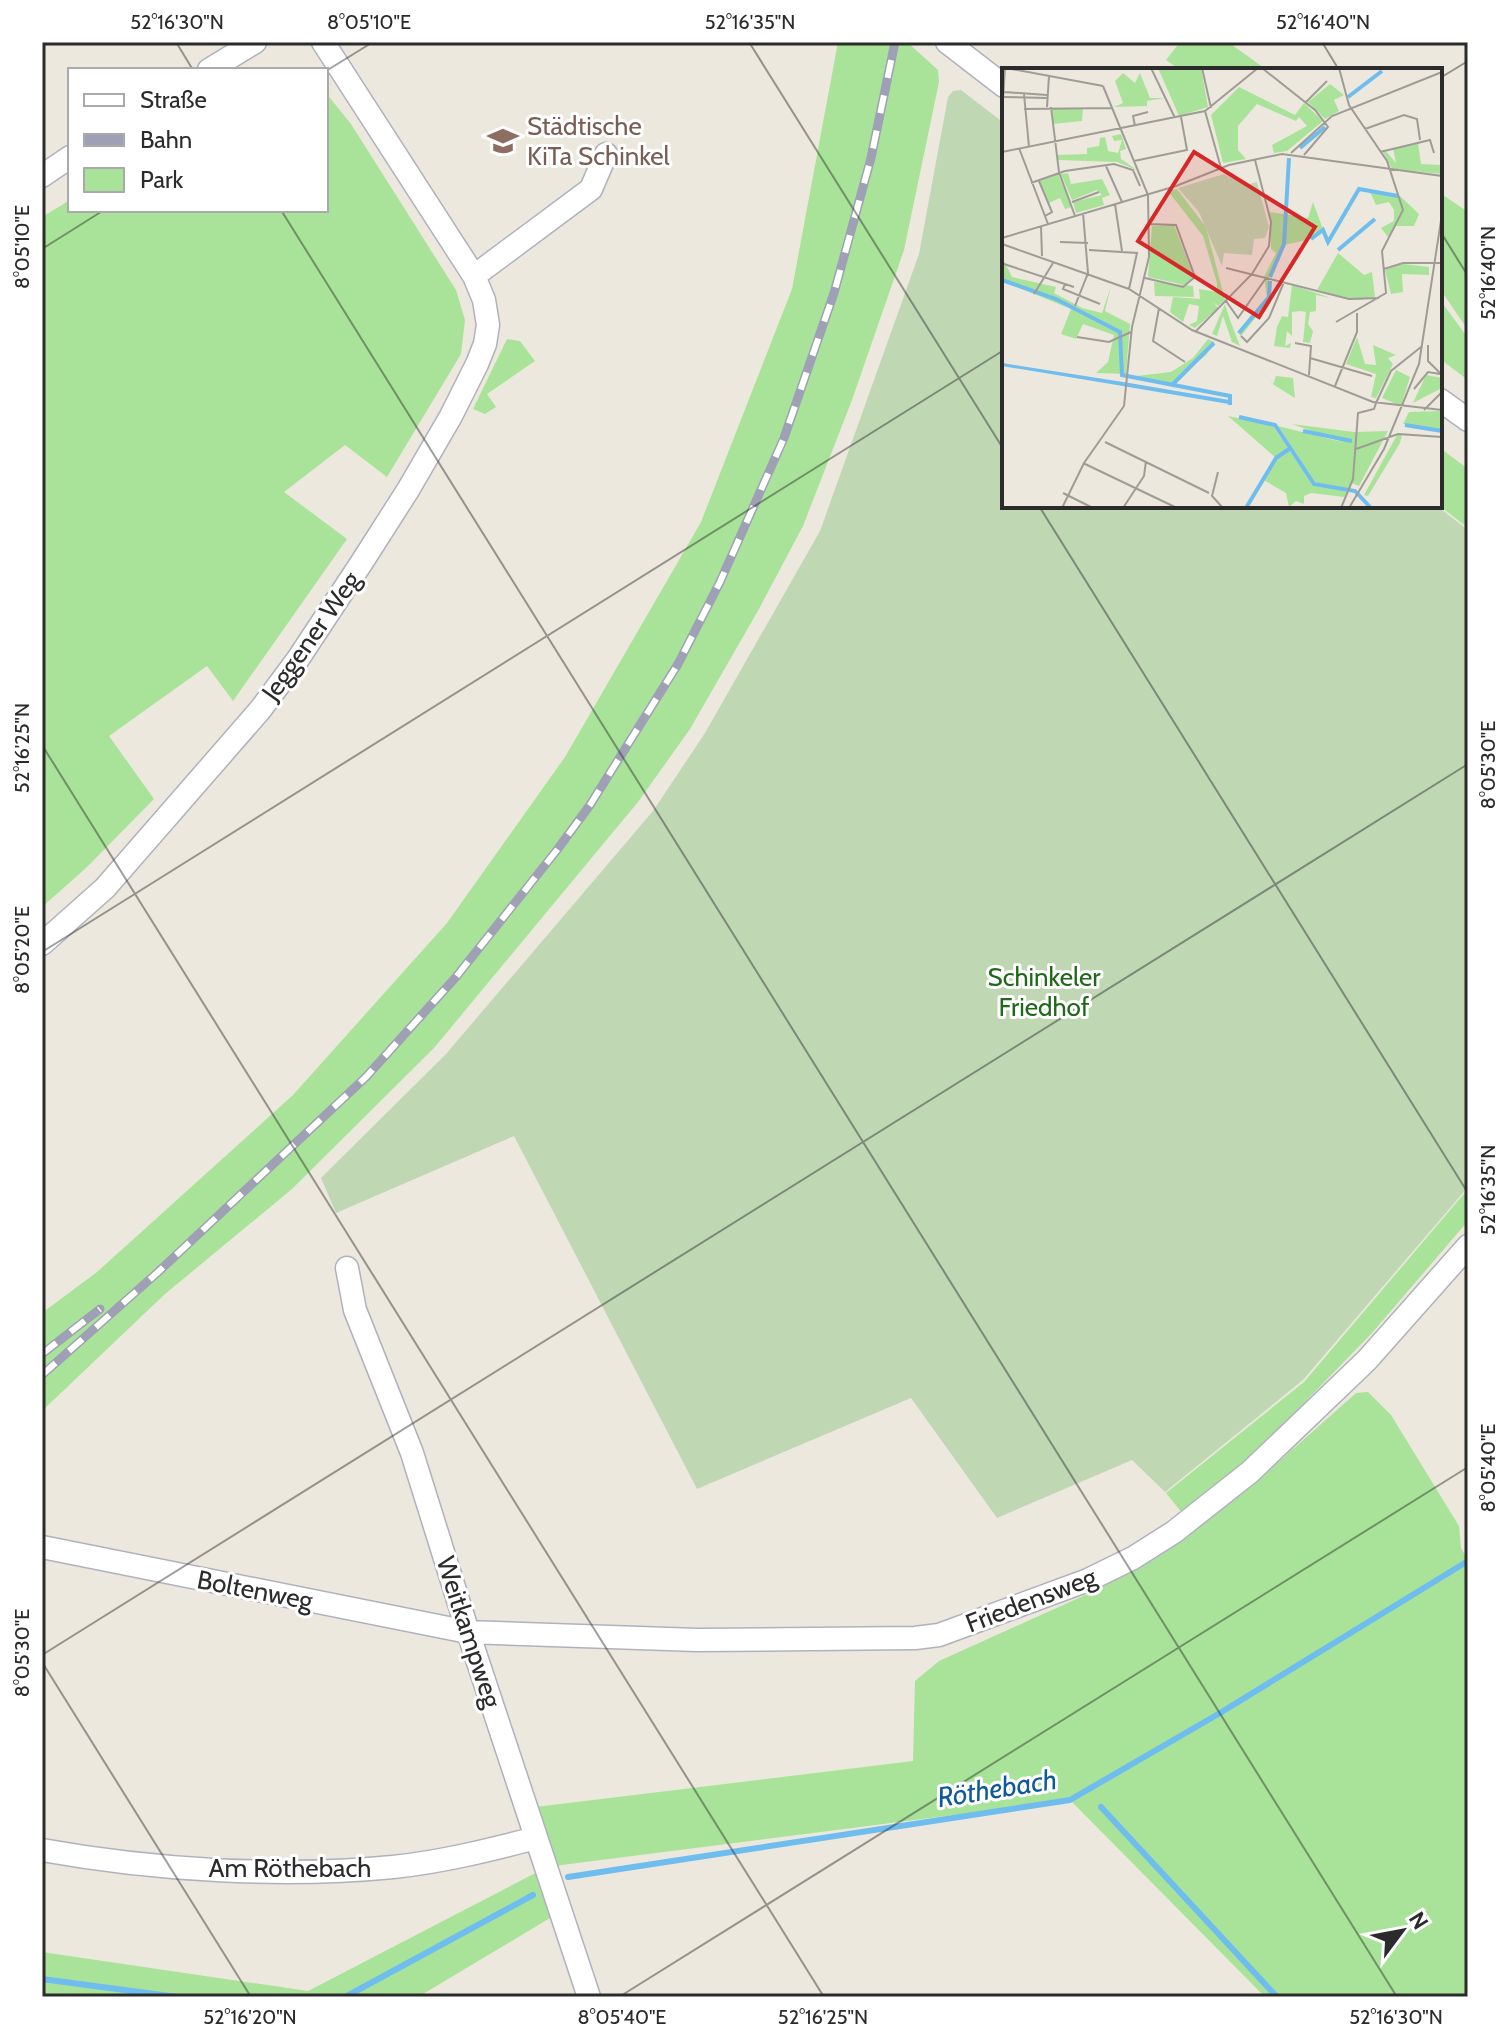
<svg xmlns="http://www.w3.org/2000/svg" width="1510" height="2039" font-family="Cabin,sans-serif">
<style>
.green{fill:#a9e399}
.cemetery{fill:#c0d7b4}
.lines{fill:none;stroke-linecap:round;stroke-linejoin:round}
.stream{stroke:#6fbdef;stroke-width:6}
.minor-casing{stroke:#b1b1be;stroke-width:25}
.minor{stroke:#fff;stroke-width:22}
.rail-casing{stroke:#9fa0b5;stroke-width:9}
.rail{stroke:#fff;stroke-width:6;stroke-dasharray:18;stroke-linecap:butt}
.ticks{fill:none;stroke:#2b2b2b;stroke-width:2;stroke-opacity:0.45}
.labels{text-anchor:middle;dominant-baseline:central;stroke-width:6;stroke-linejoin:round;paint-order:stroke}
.education-label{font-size:26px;fill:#785e54;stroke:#fff;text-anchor:start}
.street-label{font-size:26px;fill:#2b2b2b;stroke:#fff}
.park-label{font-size:26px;fill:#20681a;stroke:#fff}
.water-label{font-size:28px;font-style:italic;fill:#0d599c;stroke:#fff}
.inset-river{fill:none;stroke:#6fbdef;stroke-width:4}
.inset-road{fill:none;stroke:#9f9c96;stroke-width:2}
.view{fill:#d62828;fill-opacity:0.15;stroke:#d62828;stroke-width:4}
.inset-edge{fill:none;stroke:#2b2b2b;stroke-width:4}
.neatline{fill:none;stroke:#2b2b2b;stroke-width:3}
.ticks-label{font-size:20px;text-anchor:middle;fill:#2b2b2b}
</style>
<rect width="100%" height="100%" fill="#ede8dd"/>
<!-- green -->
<path class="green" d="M838,42H907L938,70L939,82L904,250L852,400L803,526L759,609L690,729L638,802L434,1048L292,1189L165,1294L42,1411V1313L97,1272L293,1095L447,923L565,757L701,522L792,289Z
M1180,42H1228L1267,70H1180L1166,60Z
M326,93L351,124L456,290L465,320L461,354L387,477L345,445L284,492L347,539L233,701L207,666L109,736L154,799L86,868L42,907V217L70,200V210H326Z
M1440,193L1468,212V330L1440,289Z
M1440,300L1468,338V380L1440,359Z
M507,339L520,341L535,361L487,394L496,407L485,414L473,409Z
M1440,448L1468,469V528L1440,506Z
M1468,1189V1221L1372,1333L1237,1472L1183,1514L1166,1493L1304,1382Z
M1368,1392L1391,1415L1459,1526L1461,1548L1468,1560V1997H1265L1070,1800L546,1867L560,1912L418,1997H42V1952L308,1991L545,1868L527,1808L913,1761L915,1681L939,1661L1092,1592L1180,1540L1257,1481L1356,1393Z"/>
<!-- cemetery -->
<path class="cemetery" d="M961,90L1004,123V506H1437L1468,530V1187L1303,1380L1165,1492L1132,1460L997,1518L911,1398L697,1489L514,1136L336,1213L321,1178L446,1054L653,811L705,733L820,531L919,254L948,97L953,91Z"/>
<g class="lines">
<!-- stream -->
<path class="stream" d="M1101,1807L1277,1997
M568,1877L1070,1800L1220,1713L1468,1561
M42,1979L177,1997
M345,1997L533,1895"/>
<defs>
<path id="minor" d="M947,42L1004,86
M209,70L255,42
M42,176L70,157
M474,276L591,189L606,154
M1440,400L1468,420
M42,944L105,888L260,710L298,659L362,562L408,490L451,416L477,364L485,344L488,325L484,300L474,276L323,42
M347,1268L355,1310L412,1453L468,1632L589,1997
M42,1547L468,1632L697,1640L915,1638L939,1635L1088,1580L1133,1558L1174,1532L1250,1472L1367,1360L1468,1246
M42,1850C153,1870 281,1878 393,1867C442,1862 489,1850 536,1838"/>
</defs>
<!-- minor casing -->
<use href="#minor" class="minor-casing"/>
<!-- minor -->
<use href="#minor" class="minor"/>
<defs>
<path id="rail" d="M42,1354L100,1309
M42,1375L157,1273L366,1077L456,977L557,850L590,805L678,664L720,582L784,438L834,293L871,158L895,42"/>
</defs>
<!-- rail casing -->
<use href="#rail" class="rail-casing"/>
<!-- rail -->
<use href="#rail" class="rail"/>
</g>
<!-- ticks -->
<path class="ticks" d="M176,42L193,70M749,42L1004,450M1322,42L1339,70M326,71L373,42M1440,78L1468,61M281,210L1397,1997M1440,231L1468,276M42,249L104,210M1039,506L1468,1193M42,745L824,1997M42,952L1004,350M42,1655L1468,764M42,1662L251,1997M619,1997L1468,1467"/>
<!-- icons -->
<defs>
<symbol id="school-bare" viewBox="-9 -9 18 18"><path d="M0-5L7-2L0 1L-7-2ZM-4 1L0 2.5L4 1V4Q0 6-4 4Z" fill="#8d6e63" stroke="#fff" stroke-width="2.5" paint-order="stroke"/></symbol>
</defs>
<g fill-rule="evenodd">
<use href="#school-bare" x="481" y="119" width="44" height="44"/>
</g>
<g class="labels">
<!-- education labels -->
<g class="education-label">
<text x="527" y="126">Städtische<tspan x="527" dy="30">KiTa Schinkel</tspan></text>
</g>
<!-- street labels -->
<g class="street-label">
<text transform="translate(311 636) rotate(-55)">Jeggener Weg</text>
<text transform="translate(255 1590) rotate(11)">Boltenweg</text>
<text transform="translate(1031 1600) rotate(-21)">Friedensweg</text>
<text transform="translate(469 1632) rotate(72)">Weitkampweg</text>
<text x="290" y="1868">Am Röthebach</text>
</g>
<!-- park labels -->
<g class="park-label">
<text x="1044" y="977">Schinkeler<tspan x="1044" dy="30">Friedhof</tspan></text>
</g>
<!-- water labels -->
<g class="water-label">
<text transform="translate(997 1788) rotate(-9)">Röthebach</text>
</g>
</g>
<!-- overview -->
<g transform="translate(1002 68)">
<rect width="440" height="440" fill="#ede8dd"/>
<path d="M156,0H199L206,39L177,48ZM121,5L133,15L138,5L148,30H163L145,33V38L112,39L121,35L113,13ZM328,16L342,27L332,32L337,43L323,51L306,34ZM237,19L293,47L302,35L321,53L285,83L272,85L270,77L305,58L297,49L294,53L255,36L236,58V82L244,91L221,95L209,47ZM50,40L81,41L80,53L51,56ZM119,66L124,81L118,83L119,91L135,102L115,94L56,92L55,87L85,86V80L97,78L98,70L103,69L106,83L116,85L120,72L112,73L110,68ZM416,75L419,96L440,97V106L390,101L381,84L383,82L394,95L391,80ZM66,105L69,116L100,111L108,127L100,130L102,137L74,145L71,134L100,127L95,122L70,132L59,106ZM56,106L70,139L63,141L58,130L47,135L38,113ZM175,121L204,159L223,232L216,238L211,234L216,240L193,260L187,257L195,253L197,238L187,236L181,254L168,244L171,229L198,231L197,221L215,224V215L201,168L166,123ZM368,124L398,128L417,146L412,158H394L386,169L379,160L392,153V142L387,134L374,137ZM311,134L321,161L309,171L282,177L267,210L269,230L239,268L235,264L265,229L262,209L274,185L269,181L268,144L306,150ZM172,157L192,209L183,217L146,209L150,158ZM336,185L362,207L370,204L373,229L354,232L315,222ZM0,189L10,209L54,219L52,225L80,240L100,245L109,218L103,243L128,256L124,306L94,305L106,294L112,267L81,256L74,271L59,266L69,241L0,213ZM401,196L427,199V207L400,206L401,224L389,226L383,202ZM152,214L191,218L192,229L153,228ZM290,217L329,230L314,227V243L308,244L306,256L311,263L308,275L301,274L304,244L298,243L290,244V268L285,263L283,278L289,275L288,280L272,278L275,259L280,248L286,249ZM223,236L228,252L238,278L230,274L221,248L215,268L210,266ZM355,269L363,296L374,297L371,277L394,287L386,290L391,296L374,330L369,329L374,306L344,296ZM206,271L212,274L204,287L168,316L231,329L126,309L169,304L191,290ZM242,284L271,316L274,308L291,310L293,330L272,317ZM394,302L408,309L399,338L380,330ZM424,307L440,310V320L411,335ZM440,343V363L401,356L407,344ZM226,348L271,358L310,416L347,423L342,429L309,425L302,428V436L294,433L287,439L284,425L260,411L273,389ZM290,356L352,364L386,363L357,418L349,415L348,421L312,414L276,358L340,374ZM395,367H400L398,375L366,428L362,427Z" fill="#a9e399"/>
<path d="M222,106L243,117L255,114L267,159L263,170L252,171L250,187L222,185L220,198L197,144L176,120Z" fill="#c0d7b4"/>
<path d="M0,295L121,314V318L0,298Z" fill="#6fbdef"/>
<path class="inset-river" d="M346,29L380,3M298,80L323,59M309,171L321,162L326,174L357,121L396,128M336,182L373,151M268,209L282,176L287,90M0,212L54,231L118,264L120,307L228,328V337M237,265L267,229L268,213M121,316L227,334M169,318L212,275M237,349L273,357L312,416L353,423L369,440M403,357L440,363M301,363L350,373M244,440L274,390L290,379"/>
<path class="inset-road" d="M4,0L101,18M149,0L173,50M200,0L209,40M260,0L313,42L326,59L302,87M2,24L45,27M22,26L27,79M0,29L45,30M304,34L325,13M45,39L47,8M49,39L57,104L73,148M22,41L110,40M203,43L219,100M0,47L3,0M133,58L131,48L146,44M363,61L402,47L415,51L418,72M17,80L46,156M0,84L203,43L256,0M378,84L428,72L432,85M289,85L330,48L440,4M132,93L185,82L179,49M104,98L120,134M37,113L50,144L43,148M29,115L63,103L112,96L131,102L138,118M70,134L97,124M113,136L120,183M39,158L40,188M0,170L174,118L227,97L280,86L440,108M58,174L86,175M0,176L127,221L190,262L371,334L440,342M87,182L135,185L127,221M2,196L72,219M224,200L347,231L377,230M382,201L401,195H440M143,210L181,219L193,209L174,157L147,156M63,216L61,221L98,236M32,226L51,195M224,233L236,250L264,210M73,238L86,205L81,145M157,240L151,273L183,294M334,254L384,225L380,183L401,142L385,93L347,37L337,0M194,263L250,206L267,178L269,154L253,92M239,268L245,274L267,250L282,214M75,269L107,274L129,264M293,275L309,278L307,307M426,277V293L440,307M308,290L370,308M333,318L355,264V245M412,321L426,304L438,306M374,335L389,303L419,279M422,342L440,324M103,374L207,425M354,381L396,366L440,369M81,395L175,440M216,404L210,428L221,440M61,425L91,440M60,440L82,395L122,338L130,259L147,189L146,127L101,18M121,440L142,408L144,393M339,440L351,411L356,345L372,341L374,335M347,440L382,381L417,296L440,146"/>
<path class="view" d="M192,84L313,159L257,249L136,173Z"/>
<rect width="440" height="440" class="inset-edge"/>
</g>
<!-- border -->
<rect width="1510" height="2039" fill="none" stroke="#ffffff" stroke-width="88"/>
<!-- legend -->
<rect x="68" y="68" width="260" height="144" fill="#ffffff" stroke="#aaaaaa" stroke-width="2"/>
<rect x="84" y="94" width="40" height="12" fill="#ffffff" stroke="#aaaaaa" stroke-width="2"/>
<text x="140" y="108" font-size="24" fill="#2b2b2b">Straße</text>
<rect x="84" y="134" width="40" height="12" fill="#9fa0b5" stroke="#aaaaaa" stroke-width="2"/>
<text x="140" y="148" font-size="24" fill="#2b2b2b">Bahn</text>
<rect x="84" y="168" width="40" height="24" fill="#a9e399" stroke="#aaaaaa" stroke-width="2"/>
<text x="140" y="188" font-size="24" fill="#2b2b2b">Park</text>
<!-- north arrow -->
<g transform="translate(1402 1931) rotate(58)" stroke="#ffffff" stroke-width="6" paint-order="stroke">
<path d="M0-6L14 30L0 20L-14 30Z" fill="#2b2b2b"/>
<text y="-12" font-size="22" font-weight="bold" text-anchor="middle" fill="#2b2b2b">N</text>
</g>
<rect x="44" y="44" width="1422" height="1951" class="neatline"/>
<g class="ticks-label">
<text x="177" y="29">52°16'30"N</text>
<text x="369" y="29">8°05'10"E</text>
<text x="750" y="29">52°16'35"N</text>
<text x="1323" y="29">52°16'40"N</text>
<text transform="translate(22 247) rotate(-90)" y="7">8°05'10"E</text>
<text transform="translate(1488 273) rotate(-90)" y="7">52°16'40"N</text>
<text transform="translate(22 748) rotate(-90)" y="7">52°16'25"N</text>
<text transform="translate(1488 765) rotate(-90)" y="7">8°05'30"E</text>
<text transform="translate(22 950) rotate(-90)" y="7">8°05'20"E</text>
<text transform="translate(1488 1190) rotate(-90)" y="7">52°16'35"N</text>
<text transform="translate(1488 1468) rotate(-90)" y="7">8°05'40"E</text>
<text transform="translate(22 1653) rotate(-90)" y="7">8°05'30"E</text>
<text x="250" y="2024">52°16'20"N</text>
<text x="622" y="2024">8°05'40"E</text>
<text x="823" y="2024">52°16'25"N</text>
<text x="1396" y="2024">52°16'30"N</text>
</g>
</svg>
